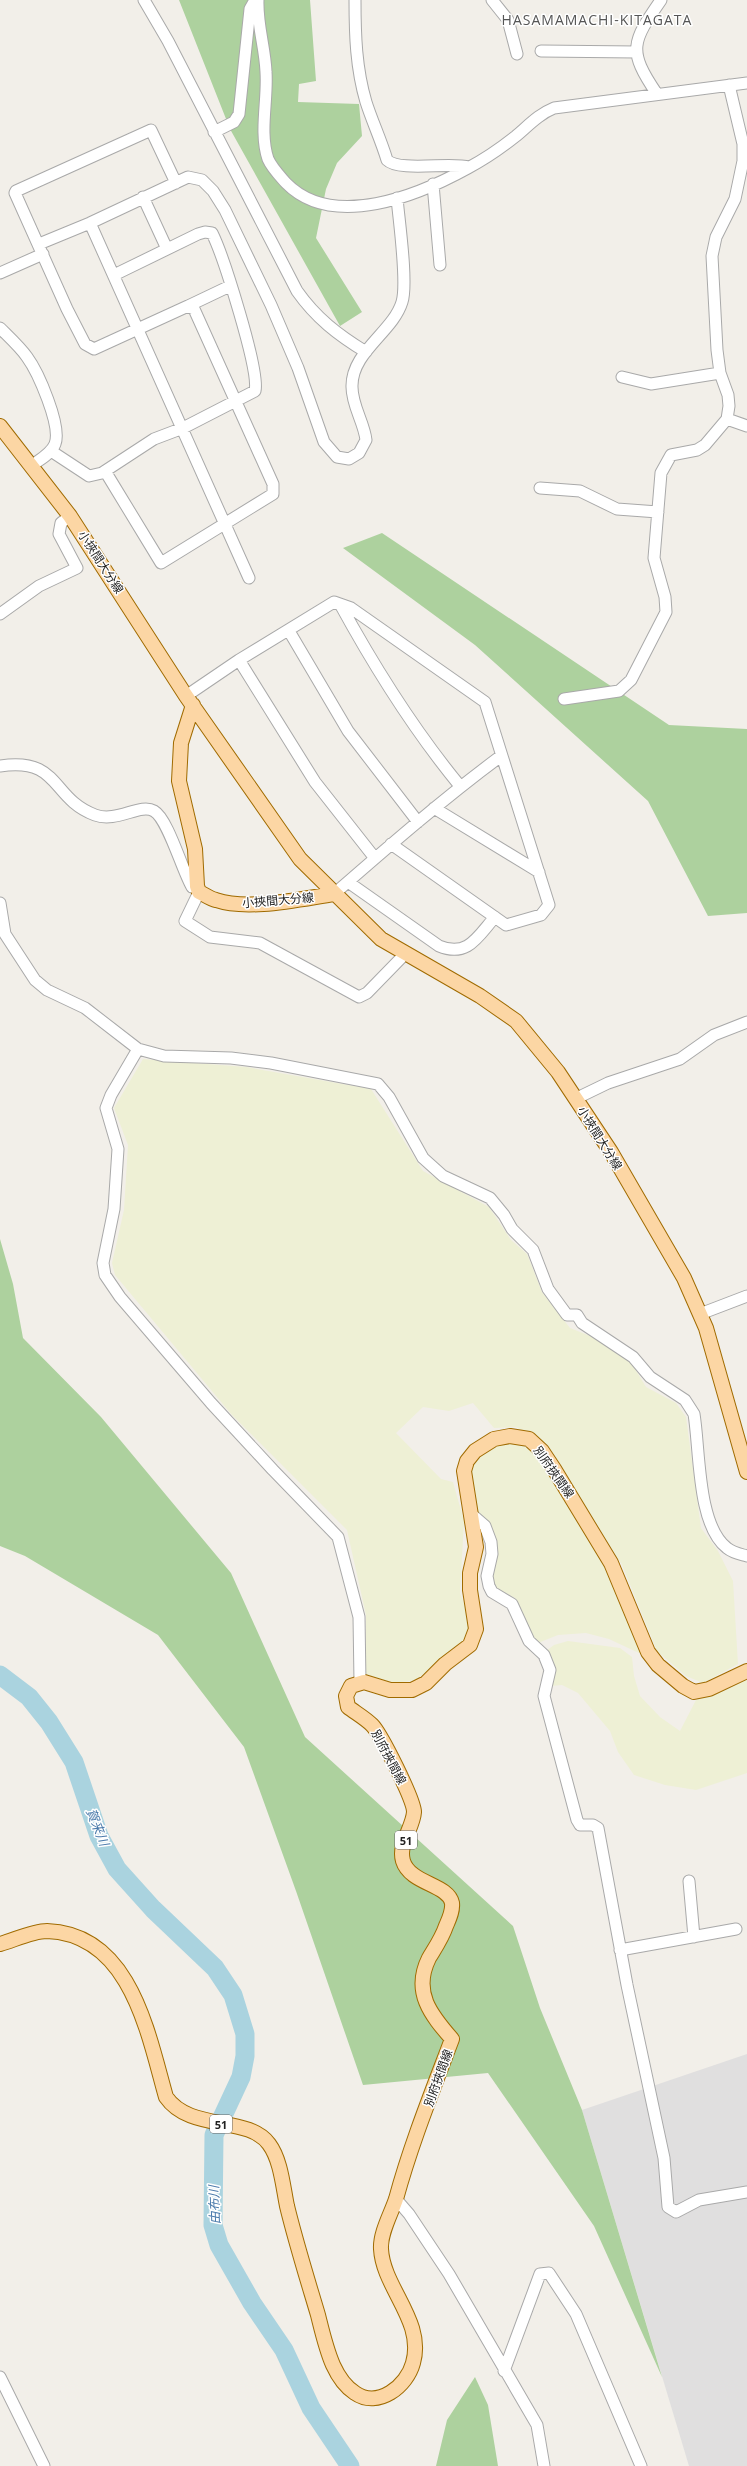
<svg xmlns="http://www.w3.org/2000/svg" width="747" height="2466" font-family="'Open Sans','Noto Sans JP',sans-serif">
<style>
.residential{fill:#e0dfdf}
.farmland{fill:#eef0d5}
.forest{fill:#add19e}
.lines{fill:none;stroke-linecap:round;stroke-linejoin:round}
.river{stroke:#aad3df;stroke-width:19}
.minor-casing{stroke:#a9a9a9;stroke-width:13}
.major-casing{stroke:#a06b00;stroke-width:16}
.minor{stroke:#fff;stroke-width:11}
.major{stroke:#fcd6a4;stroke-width:14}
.labels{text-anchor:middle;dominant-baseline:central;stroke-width:3;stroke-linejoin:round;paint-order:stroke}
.shield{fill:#fff;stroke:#646464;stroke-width:1}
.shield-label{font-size:11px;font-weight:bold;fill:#222}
.street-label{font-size:12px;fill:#222;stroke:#fff}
.water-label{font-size:13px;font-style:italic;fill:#4a7aab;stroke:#fff}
.quarter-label{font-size:14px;letter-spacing:1px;fill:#555;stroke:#fff}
</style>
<rect width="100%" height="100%" fill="#f2efe9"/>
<!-- residential -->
<path class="residential" d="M747,2054V2466H689L582,2110Z"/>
<!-- farmland -->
<path class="farmland" d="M143,1059L246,1067L371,1089L423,1171L489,1207L511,1240L527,1254L542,1292L570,1328L623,1349L646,1387L676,1403L686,1417L701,1528L718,1551L733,1581L738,1664L703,1683L686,1676L657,1651L622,1565L547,1444L516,1427L494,1428L473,1403L449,1411L423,1407L396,1433L441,1479L453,1482L464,1521L460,1593L471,1623L466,1638L416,1680L396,1683L366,1676V1615L347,1530L232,1415L115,1275L112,1263L124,1210L128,1145L114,1108Z
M514,1442L532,1450L554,1477L610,1571L641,1654L609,1639L586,1633L558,1635L538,1643L531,1636L515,1598L496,1588L492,1579L488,1522L473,1508L466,1471L474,1456L494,1444Z
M568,1641L620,1648L632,1657L634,1676L640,1696L660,1717L680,1731L696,1700L747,1677V1773L696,1790L665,1785L634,1775L618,1752L610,1731L578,1693L562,1685L551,1686L546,1651L554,1645Z"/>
<!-- forest -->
<path class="forest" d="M179,0H310L316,81L299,84L298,102L359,104L362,136L337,163L326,189L316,238L362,312L340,326L230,129Z
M382,533L669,725L747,729V913L708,916L648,801L475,645L343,548Z
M0,1239L13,1284L23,1338L101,1417L231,1573L305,1737L513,1926L540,2008L582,2110L662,2377L594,2226L488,2073L363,2085L296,1891L244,1747L158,1635L25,1556L0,1546Z
M475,2377L488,2405L498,2466H436L447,2420Z"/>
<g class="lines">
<!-- river -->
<path class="river" d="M0,1675L29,1697L49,1722L74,1762L99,1836L117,1869L153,1909L215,1968L233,1995L245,2034V2056L241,2077L214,2135L213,2225L219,2245L252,2303L284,2350L311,2408L350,2466"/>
<defs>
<path id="minor" d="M144,0L168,41L297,291C316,318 338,335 366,352
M258,0C257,25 265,47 266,72C268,100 259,132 268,159C272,168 279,175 286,183C333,231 419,195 468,168C485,159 501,148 516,136C529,125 539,114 554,108L747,83
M355,0C355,35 356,68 366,102C372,121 381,140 387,160C399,172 450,162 469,167
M492,0L508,20L517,54
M541,51L636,52
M657,94C627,50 632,42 661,0
M214,132L234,122L239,114L250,9L255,0
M433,184L440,265
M143,197L167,249
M90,223L249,578
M39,244L90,223L188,177L202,180L213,191L225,210L271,305L298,368L324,442L337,457L349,459L359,453L366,440C364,422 352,406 352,387C351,352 393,332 402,302C408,283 399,221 397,198
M0,273L43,254
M188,306L230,286
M0,328C9,337 20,347 27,357C38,372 62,426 55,444C51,454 39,460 31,466
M622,377L651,384L720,373
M727,419L747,426
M51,451L89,476L102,473L154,439L183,428L255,391C260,371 223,255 212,233L205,232L198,234L114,275
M105,471L161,563L273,494V484L194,309L188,306L94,349L85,344L67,309L15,193L16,191L151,130L176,183
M540,488L580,491L617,509L658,512
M340,604C375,668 413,729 460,786
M0,614L39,586L77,568L59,534L61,523L70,516
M289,631L348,731L418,822
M239,660L315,782L374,857
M186,696L239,660L334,602L351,608L485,702L549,905L541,915L506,925L391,844
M564,699L619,691L631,680L666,612L665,597L654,558L661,473L671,455L697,450L705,445L727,419L729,406L728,395L720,373L717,350L712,256L716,237L735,199L743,161V144L729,85
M0,766C61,757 50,798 95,815C117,823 140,803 154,811C168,819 182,870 192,887L197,886
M434,808L539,872
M348,882L439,946C468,958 478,936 495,917
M199,892L185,921L210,937L260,943L359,997L367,993L405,954
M334,894C389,846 443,799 501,756
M0,903L5,934L35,980L47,990L85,1008L138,1049L164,1056L231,1058L271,1063L378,1084L389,1097L423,1158L443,1176L490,1198L504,1215L512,1229L533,1250L548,1289L567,1315H577L582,1323L633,1357L650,1377L685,1400L694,1414C700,1450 697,1525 727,1548C733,1553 740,1554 747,1556
M138,1049L111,1095L106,1108L118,1149L114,1209L103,1263L105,1275L120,1297L211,1403L273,1470L338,1537L359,1617L360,1682
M575,1099L608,1083L680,1059L714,1035L747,1022
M700,1314L747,1296
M470,1513L485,1526L491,1542L492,1554L487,1576L489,1586L492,1592L512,1604L529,1641L544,1655L550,1670L544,1696L577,1820L580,1825H593L598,1828L627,1985L664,2158L668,2207L676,2212L699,2200L747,2192
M689,1881L694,1937
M620,1950L736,1929
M396,2199L409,2214L449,2274L537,2425L544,2466
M504,2371L540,2274L549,2273L576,2314L641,2466
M0,2377L44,2466"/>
<path id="major" d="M0,426L70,516L186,696L300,859L381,939L480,996L516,1021L558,1072L611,1152L684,1278L706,1328L747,1472
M193,705L181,743L179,781L195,849L197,886L199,892C204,894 210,899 216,900C248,911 300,899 334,894
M0,1944C14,1940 33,1931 47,1931C131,1934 148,2034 166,2097C190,2132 248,2115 269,2144C281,2160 283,2187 287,2206C296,2243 307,2278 318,2315C322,2331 326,2349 333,2365C338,2376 344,2386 355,2393C378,2409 407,2386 413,2363C425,2321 383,2288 381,2249C380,2233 391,2214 396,2199C411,2144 432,2092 452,2039C431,2015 412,1992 429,1958C435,1948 442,1938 446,1926C449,1919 453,1911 452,1903C448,1884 410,1884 403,1861C398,1844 413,1828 414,1812C414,1800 381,1734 372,1725C365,1718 356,1713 348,1707L346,1696L351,1686L364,1682L390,1690H412L426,1683L445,1664L470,1645L476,1629L470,1590V1573L476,1547L464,1471L467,1461L475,1451L494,1439L510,1436L529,1439L542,1451L554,1469L611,1563L648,1652L658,1665L683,1686L694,1692L709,1689L747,1671"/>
</defs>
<!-- minor casing -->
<use href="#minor" class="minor-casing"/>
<!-- major casing -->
<use href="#major" class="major-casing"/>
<!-- minor -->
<use href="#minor" class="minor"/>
<!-- major -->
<use href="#major" class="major"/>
</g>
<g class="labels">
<!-- shield labels -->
<g class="shield">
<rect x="395" y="1831" width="22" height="18" rx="3"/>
<rect x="210" y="2115" width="22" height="18" rx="3"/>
</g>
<g class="shield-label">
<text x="406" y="1840">51</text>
<text x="221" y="2124">51</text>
</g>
<!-- street labels -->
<g class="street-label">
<text transform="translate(101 562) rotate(57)">小挾間大分線</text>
<text transform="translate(278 900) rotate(-5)">小挾間大分線</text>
<text transform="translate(600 1138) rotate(58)">小挾間大分線</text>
<text transform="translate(554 1472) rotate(55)">別府挾間線</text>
<text transform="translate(389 1757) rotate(62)">別府挾間線</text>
<text transform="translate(438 2078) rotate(-70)">別府挾間線</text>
</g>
<!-- water labels -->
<g class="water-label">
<text transform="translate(98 1827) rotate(68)">賀来川</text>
<text transform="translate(214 2205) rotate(-92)">由布川</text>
</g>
<!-- quarter labels -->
<g class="quarter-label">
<text x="597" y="19">HASAMAMACHI-KITAGATA</text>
</g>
</g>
</svg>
